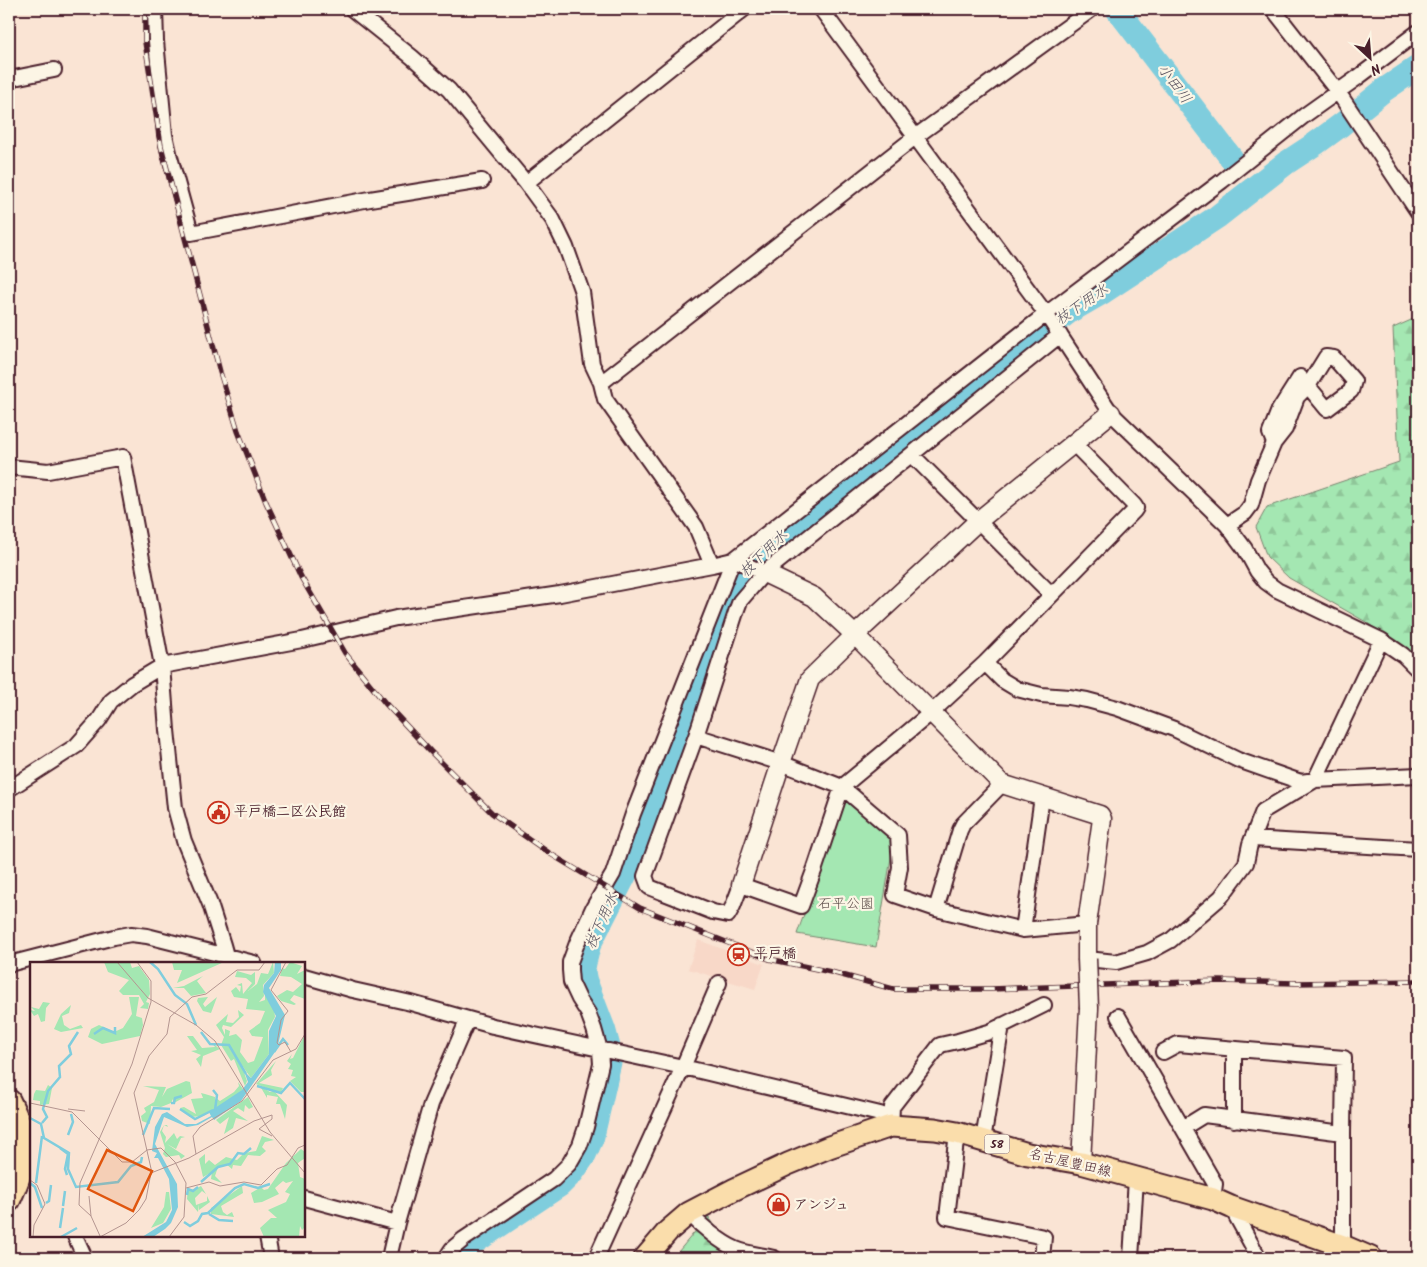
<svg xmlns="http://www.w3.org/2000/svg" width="1427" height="1267" font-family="Kalam,'Klee One',sans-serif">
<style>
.built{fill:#f8d8c8}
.green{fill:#a4e7b2;stroke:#77836e}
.forest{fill:url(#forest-firs);stroke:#77836e}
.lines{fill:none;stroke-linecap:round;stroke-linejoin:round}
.river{stroke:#7fcddd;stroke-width:24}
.minor-casing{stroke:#4a1f2b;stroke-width:18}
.tertiary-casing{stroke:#4a1f2b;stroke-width:21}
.primary-casing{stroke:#4a1f2b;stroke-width:25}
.trunk-casing{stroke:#4a1f2b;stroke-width:26}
.minor{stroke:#fcf5e5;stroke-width:14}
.tertiary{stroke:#fcf5e5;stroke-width:18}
.primary{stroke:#faddab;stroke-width:21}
.trunk{stroke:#faddab;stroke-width:22}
.rail-casing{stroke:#4a1f2b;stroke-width:5.5}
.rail{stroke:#fcf5e5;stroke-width:4;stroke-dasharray:11;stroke-linecap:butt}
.tertiary-bridge-casing{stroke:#4a1f2b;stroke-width:21;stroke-linecap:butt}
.tertiary-bridge{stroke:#fcf5e5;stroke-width:18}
.labels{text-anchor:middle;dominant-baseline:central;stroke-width:4.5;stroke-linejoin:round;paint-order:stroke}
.shield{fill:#fcf5e5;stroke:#7f5f63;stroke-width:1}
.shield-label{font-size:12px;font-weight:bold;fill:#4a1f2b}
.poi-label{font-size:14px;font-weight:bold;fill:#4a1f2b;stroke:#fcf5e5;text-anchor:start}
.park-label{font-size:14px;fill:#60514d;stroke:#fcf5e5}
.street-label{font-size:14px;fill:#4a1f2b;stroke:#fcf5e5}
.water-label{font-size:15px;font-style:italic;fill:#5a5360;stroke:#fcf5e5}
.inset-river{fill:none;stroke:#7fcddd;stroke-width:2.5}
.inset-road{fill:none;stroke:#b49590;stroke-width:1}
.view{fill:#e0560e;fill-opacity:0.15;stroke:#e0560e;stroke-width:2.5}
.inset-edge{fill:none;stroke:#4a1f2b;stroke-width:2.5}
</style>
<defs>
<pattern id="forest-firs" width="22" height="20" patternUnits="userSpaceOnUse" patternTransform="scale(1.25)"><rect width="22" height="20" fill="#a4e7b2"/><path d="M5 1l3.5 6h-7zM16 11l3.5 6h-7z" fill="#8fc699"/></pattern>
</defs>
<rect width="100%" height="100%" fill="#fae4d4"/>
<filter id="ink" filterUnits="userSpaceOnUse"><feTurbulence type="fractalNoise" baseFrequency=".02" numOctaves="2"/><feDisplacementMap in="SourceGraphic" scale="10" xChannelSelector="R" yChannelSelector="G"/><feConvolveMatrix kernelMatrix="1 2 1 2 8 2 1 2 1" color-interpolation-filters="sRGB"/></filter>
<g filter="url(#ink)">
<!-- built -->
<path class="built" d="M698,940L764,964L755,989L688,969Z"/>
<!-- green -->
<path class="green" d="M846,797L894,840L876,947L797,934Z"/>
<!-- forest -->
<path class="forest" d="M1418,317V659L1366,622L1289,578L1267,557L1256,527L1267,507L1399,462L1393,328Z
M708,1216L737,1256L745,1258H673Z"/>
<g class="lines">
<!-- river -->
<path class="river" d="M1117,9L1232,159
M455,1258L470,1245L560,1185L573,1172L584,1156L592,1138L610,1060L608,1045L604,1030L585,980L583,969L589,945L625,875L650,815L693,683L724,599L739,577L753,560L768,546L878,463L921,426L1070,311L1103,292L1217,217L1286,163L1315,144L1341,125L1384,90L1418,67"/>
<defs>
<path id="minor" d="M155,9L156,41L165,135L170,157L191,233L370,199L482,181
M352,9L412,57L449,90L526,183L553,220L566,247L582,292L592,364L601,383L605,399L696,527L712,565
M821,9L1046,314L1111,413L1227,525L1245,549L1257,571L1266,582L1277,590L1381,640L1403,655L1418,670
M1273,9L1338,92L1418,212
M9,79L54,70
M526,183L744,9
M1060,335L764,573L740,601L737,609L696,736L645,876L649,887L713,912L728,915L733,906L741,885L801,906L815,868L842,787L932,712L985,663L1134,511L1136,508L1134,505L1073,443
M601,383L915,137L1092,9
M1274,443L1270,433L1279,410L1300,377
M912,455L1051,594
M9,467L48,471L123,457L162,666L167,730L175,808L184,841L210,904L223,945L228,963
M1227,525L1245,513L1251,505L1258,480L1274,443L1285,429L1297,397L1308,386L1327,409L1351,391L1354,381L1334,358L1326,357L1308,386
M733,560L740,562L764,573
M985,663L1002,680L1017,689L1041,695L1069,697L1087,700L1117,708L1174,729L1238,760L1301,782L1315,780L1418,775
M696,736L781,763L842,787L898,835L900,867L895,895L936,909
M1002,784L963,824L960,830L936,909L1023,930L1087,924
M9,789L76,746L99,720L111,701L132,684L162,666L302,640L396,618L560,594L712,565L733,560L1046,314L1222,181L1305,115L1357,78L1418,32
M1253,839L1418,849
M1023,930L1042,797
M1087,959L1116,962L1147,953L1171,940L1221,897L1246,863L1250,844L1263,811L1315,780L1381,640
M9,964L114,937L131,934L147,936L254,963
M304,976L353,990L411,1003L493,1026L683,1067L880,1114L891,1118
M1118,1016L1215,1184L1213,1199
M1163,1052L1178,1044L1344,1058L1343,1133
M1234,1120V1049
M891,1126L892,1107L940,1045L958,1041L989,1032L1044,1005
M1183,1128L1204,1115L1343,1133V1246
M957,1133L947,1217L1044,1237L1042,1258
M983,1140L1002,1025
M304,1198L397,1223
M1231,1207L1259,1258
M689,1213C700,1225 721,1243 736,1249C748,1254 762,1255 774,1258
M75,1236L85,1258
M267,1236L271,1258
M389,1258L397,1223L431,1104L468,1019
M446,1258L452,1249L464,1239L554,1179L569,1164L580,1145L586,1127L601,1064L600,1050L594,1029L588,1013L579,999L571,982L570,970V962L577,943L593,908L613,874L633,814L733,560
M596,1258L683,1067L719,983
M1131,1258L1136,1179"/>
<path id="tertiary" d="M764,573L814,597L855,635L1002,784L1100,815L1102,819L1087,924V959
M741,885L781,763L810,679L855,635L978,521L1111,413
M1081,1163L1089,1008"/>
<path id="primary" d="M645,1258L668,1231L689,1213L733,1190L788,1164L829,1147L891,1126L935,1129L957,1133L1028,1154L1081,1163L1213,1199L1231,1207L1343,1246L1371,1258"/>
<path id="trunk" d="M9,1101C30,1144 29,1156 9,1200"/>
</defs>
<!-- minor casing -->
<use href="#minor" class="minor-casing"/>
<!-- tertiary casing -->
<use href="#tertiary" class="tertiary-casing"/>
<!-- primary casing -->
<use href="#primary" class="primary-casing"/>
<!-- trunk casing -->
<use href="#trunk" class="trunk-casing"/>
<!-- minor -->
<use href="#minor" class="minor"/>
<!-- tertiary -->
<use href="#tertiary" class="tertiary"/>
<!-- primary -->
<use href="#primary" class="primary"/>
<!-- trunk -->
<use href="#trunk" class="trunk"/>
<defs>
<path id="rail" d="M145,9V42L161,146L220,372L238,431L266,502L301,577L345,653L385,703L430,751L492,813L549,853L640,908L769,959L831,972L893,989H991L1220,981L1296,983L1418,981"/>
</defs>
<!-- rail casing -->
<use href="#rail" class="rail-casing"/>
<!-- rail -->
<use href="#rail" class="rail"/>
<defs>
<path id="tertiary-bridge" d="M1087,959L1089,1008"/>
</defs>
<!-- tertiary-bridge casing -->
<use href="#tertiary-bridge" class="tertiary-bridge-casing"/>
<!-- tertiary-bridge -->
<use href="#tertiary-bridge" class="tertiary-bridge"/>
</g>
</g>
<!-- icons -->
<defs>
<symbol id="civic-ring" viewBox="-11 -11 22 22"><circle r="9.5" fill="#fcf5e5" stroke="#c8321e" stroke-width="1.5"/><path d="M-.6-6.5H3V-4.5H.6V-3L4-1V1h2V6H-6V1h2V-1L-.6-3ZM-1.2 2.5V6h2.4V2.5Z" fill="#c8321e"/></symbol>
<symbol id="station-ring" viewBox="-11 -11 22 22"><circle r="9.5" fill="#fcf5e5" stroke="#c8321e" stroke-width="1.5"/><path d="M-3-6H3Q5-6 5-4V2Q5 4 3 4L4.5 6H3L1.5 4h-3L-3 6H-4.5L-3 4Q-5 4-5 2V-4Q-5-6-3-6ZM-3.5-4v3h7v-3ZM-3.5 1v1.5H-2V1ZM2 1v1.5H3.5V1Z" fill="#c8321e"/></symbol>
<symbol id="shop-ring" viewBox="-11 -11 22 22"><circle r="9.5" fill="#fcf5e5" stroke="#c8321e" stroke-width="1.5"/><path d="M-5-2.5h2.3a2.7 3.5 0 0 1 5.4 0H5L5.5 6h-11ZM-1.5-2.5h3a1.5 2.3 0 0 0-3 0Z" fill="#c8321e"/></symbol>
</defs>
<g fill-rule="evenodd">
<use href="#civic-ring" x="206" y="800" width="25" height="25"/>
<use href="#station-ring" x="726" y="942" width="25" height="25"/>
<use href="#shop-ring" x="766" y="1192" width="25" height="25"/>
</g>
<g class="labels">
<!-- shield labels -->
<rect class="shield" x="984.5" y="1134.5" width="25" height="19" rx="4"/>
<g class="shield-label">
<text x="997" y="1144">58</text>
</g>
<!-- poi labels -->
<g class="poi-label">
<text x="234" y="812">平戸橋二区公民館</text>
<text x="754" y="954">平戸橋</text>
<text x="794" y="1205">アンジュ</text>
</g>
<!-- park labels -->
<g class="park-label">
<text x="846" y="904">石平公園</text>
</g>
<!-- street labels -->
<g class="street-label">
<text transform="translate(1070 1163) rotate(13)">名古屋豊田線</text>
</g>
<!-- water labels -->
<g class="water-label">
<text transform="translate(1174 84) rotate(53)">小田川</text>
<text transform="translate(1082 305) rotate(-34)">枝下用水</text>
<text transform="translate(764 554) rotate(-44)">枝下用水</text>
<text transform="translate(602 921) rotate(-66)">枝下用水</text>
</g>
</g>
<!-- overview -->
<g transform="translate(30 962)">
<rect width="275" height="275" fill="#fae4d4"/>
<path d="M99,35H109L106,54L112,56L113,63L110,74L72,82L58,75L61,67L69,63L84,70L93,66L102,52ZM18,123L22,126L19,142L10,143V139L3,138L4,132L6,128L15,129ZM136,230H139L141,247L133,261L121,266L134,245Z" fill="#a4e7b2"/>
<path d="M74,0H100L102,6L109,4L119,18L120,32L116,40L119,41L118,47L110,46L114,42L109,33H93L89,29L99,18L78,10ZM142,0H194L147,21L152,8H144ZM243,0L244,11L233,23L234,34L229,40L235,38V33L244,46L245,55L238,68L239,92L221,116L211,102L217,119L215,124L204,97L201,99L191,83L194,75L186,63L198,52L196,60L203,61L209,55L208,48L214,53L201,65L193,63L192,66L195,73V67L200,69L199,74L206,72L212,78L210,90L218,101L224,99L233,75L222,74L219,69L230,61L235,49L216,47L218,37L204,35L201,29L206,25L210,30L211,24L207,23L212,21L213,32L222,21L216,16L205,15L207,9L221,13L225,10V22L218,29L227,22L231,11L238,12ZM260,0L272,4L267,12L275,8V37L264,33L260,38L266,42L264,43L251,39L247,34L257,28L263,30L272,22L261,15L250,14L252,6L255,7ZM173,14L167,19L176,31L161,34L154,26H143L154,24ZM178,35L173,42L175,45L187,35L181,51L173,49L167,39L168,36ZM13,40L20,41L16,46L15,59L11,60L8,52L4,54L0,48L5,49L1,45L9,47ZM41,43L39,51L32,54L34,63L40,67L51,63L53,66L31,70L24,67L31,52ZM275,72V130H271L260,119L266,115L261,114L263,108L258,107L261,102L257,99L262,92L260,97L263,96ZM157,74H163L172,86L185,85L182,81L190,87L173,94L171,105L166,97L171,93L161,89L167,88ZM246,99L241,108L242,113L229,121L253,126L251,130L244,129L257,143L255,157L250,142H246L248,135L237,133V136L230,124L240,130L244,129L226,122ZM156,119L160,120L162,131L144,141L143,137L141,141L131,145L121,144L120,162L112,159L111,154L116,150L114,146L124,140L129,128L113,124L136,125L132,135L137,127ZM208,120L213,127L207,134L173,154L160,155L150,146L154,145L166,152L161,137L173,136L171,131L175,132L185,135V142L186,136L190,139L204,130L209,124ZM218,135L223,145L219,147L215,143L214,150L208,146L203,149L218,159L206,156L203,166L194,172L199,155L190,162L186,158ZM134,163H137L138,165L134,163L132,169L136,175L135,181L144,171L147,177L150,174L155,175L151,176L146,187L137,182L155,194L151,197L149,193L136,195L133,192L135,186L130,170ZM232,174L244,178L235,180L232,185L236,189L230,194L218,193L211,204L203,203L202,207L196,202L188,205L185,214L192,221L181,217L182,210L173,215L169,197L175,192V202L179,198L185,203L196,195L207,198L214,191L226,189ZM271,187L275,190V196L268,201L270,215L275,217V265L272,268L270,264L269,275H234L230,266L241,256H247L238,248L256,240L260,232L255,230L263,219L256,221L253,219L245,226L249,232L232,240L224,241L221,231L231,225L234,228L238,227L256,201ZM171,224L176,232L172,229L165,236L166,243L177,239V234L180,240L169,248V242L168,250L157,237L158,226L162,229ZM212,224L213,231L191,244L193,250L197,253L202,250L204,255L181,252V246Z" fill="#a4e7b2"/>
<path d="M245,0H251V8L239,26L255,53L247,87L211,139L184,158L182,155L168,163L157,165L134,155L125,182L147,222L148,245L141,261L135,267L123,275H112L136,260L142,248L139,217L128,196H124L127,191L122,189L125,165L132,152L137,150L155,162H166L181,154L179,150L212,128L218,120L214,109L221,116L239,92V69L246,54L233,30L234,23L244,11Z" fill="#7fcddd"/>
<path class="inset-river" d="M120,0L128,7L145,33L157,42L166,63M171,70L180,82L199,83L216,112M64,72L73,66L85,71V65M244,90L253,77L258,83M227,124L251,131L260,121L275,137M183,128L187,133L185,148M141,141H144L145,136L152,134M150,147L165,157L183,148M0,156L11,162L14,176L39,191L38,207L46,225L88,220L101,204L111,200L112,195M12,161L17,155L13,147L18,129L30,115L29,104L41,92L39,84L48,70M38,173L43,160L41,152M113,173L124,146L140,147M30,186L38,192L35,207L37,213M171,220L188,205L200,202L208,191L214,192L221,186M0,221L5,225L12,246M6,221L12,174M157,233L158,227L163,229L168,225M16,241L19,239L21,223M33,244L35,229M179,252L189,258L203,259M154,260L160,264L168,259L172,252L178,251L205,226L214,222L228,226L240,222M30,266L33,246M31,275L47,266"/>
<path class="inset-road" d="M87,0L118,36L166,63L185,79L240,170L275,211M256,0L241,28L258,49L251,58L247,81L249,83L255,80L261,90M0,141L42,150L92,200H102L117,188M38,147L55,149M224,159L242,153V157L229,167L242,174M117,188L131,186L145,200L156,221L154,255L139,275M166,192L163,174L170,165L212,139L243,98L266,87L275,72M122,211L104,131L119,94L137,72L140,55L162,35L176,32L207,8H229L235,0M0,218L7,223L15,242L4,263L3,275M156,226L179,220L190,224L214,220L231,223L247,207L257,203L268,186L275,183M59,234L61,254L70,274M61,254L49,243L50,221L102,102L121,40V19L107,0M70,275L96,261L109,248L116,237L121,211L159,196L224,159"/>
<path class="view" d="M77,188L122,209L103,249L58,227Z"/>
<rect width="275" height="275" class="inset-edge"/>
</g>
<!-- margin -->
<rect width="1427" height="1267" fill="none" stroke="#fcf5e5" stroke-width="30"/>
<rect x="15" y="15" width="1397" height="1237" fill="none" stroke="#4a1f2b" stroke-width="2" filter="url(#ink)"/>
<!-- north arrow -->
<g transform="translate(1370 58) rotate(154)" stroke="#fcf5e5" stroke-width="4" paint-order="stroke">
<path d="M0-4L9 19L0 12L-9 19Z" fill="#4a1f2b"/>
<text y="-8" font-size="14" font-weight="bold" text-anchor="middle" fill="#4a1f2b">N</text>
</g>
</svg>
